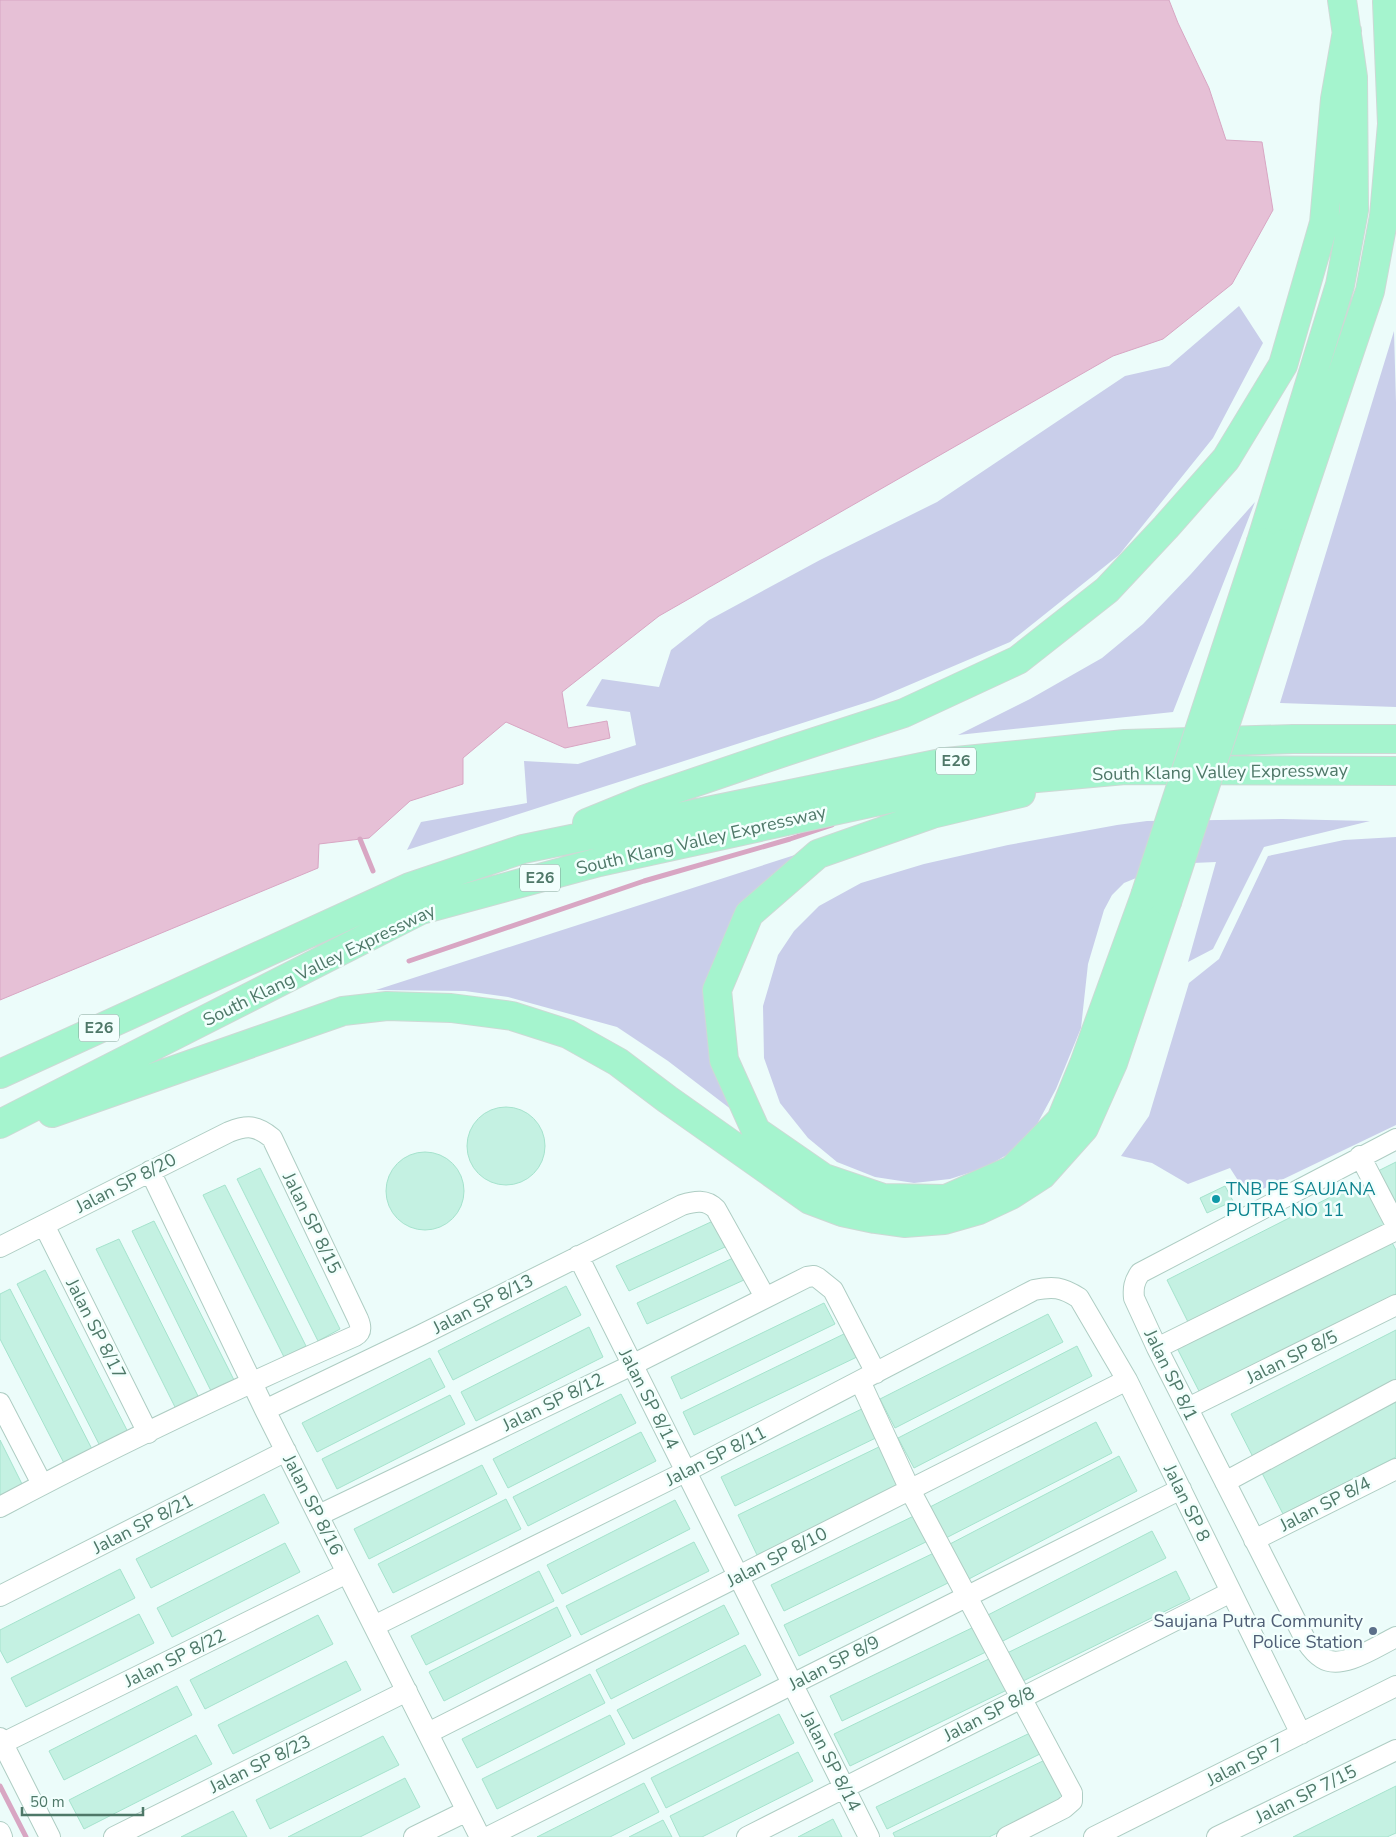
<svg xmlns="http://www.w3.org/2000/svg" width="1396" height="1837" font-family="'Nunito Sans',sans-serif">
<style>
.green{fill:#c9ceea}
.water{fill:#e6c0d6;stroke:#d8a6c3}
.lines{fill:none;stroke-linecap:round;stroke-linejoin:round}
.stream{stroke:#d8a6c3;stroke-width:5}
.building{fill:#c4f1e2;stroke:#a5e3cd}
.minor-casing{stroke:#aecdc3;stroke-width:22}
.highway-casing{stroke:#cdd9d5;stroke-width:30}
.minor{stroke:#fff;stroke-width:20}
.highway{stroke:#a5f4ce;stroke-width:28}
.highway-bridge-casing{stroke:#cdd9d5;stroke-width:30;stroke-linecap:butt}
.highway-bridge{stroke:#a5f4ce;stroke-width:28}
.culture-dot{fill:#0f9aa8;stroke:#f2fffd;stroke-width:2}
.service-dot{fill:#5c6f8a;stroke:#f2fffd;stroke-width:2}
.labels{text-anchor:middle;dominant-baseline:central;stroke-width:5;stroke-linejoin:round;paint-order:stroke}
.shield{fill:#f2fffd;stroke:#7fa095;stroke-width:1}
.shield-label{font-size:16px;font-weight:bold;fill:#4e7868}
.street-label{font-size:18px;fill:#4e7868;stroke:#f2fffd}
.culture-label{font-size:18px;fill:#0d838f;stroke:#f2fffd;text-anchor:start}
.service-label{font-size:18px;fill:#4e5e75;stroke:#f2fffd;text-anchor:end}
</style>
<rect width="100%" height="100%" fill="#ecfcfa"/>
<!-- green -->
<path class="green" d="M1239,306L1263,343L1213,438L1119,555L1010,642L874,700L407,850L421,822L527,803L524,761L578,764L636,745L630,712L586,706L602,679L659,687L671,650L709,620L820,560L937,502L1125,376L1169,366Z
M1394,331L1396,403V707L1280,703Z
M1255,502L1173,712L958,735L1030,699L1102,658L1143,624L1191,574Z
M1282,819L1370,821L1264,847L1213,949L1188,962L1216,862L1147,865L1141,876L1124,883L1112,895L1104,910L1088,964L1081,1028L1056,1089L1035,1128L1010,1153L984,1168L950,1179L914,1183L875,1177L837,1162L808,1138L780,1103L764,1058L763,1006L778,955L794,931L819,906L861,883L924,864L1008,845L1117,825L1147,821Z
M1396,837V1125L1248,1196L1230,1168L1188,1184L1152,1163L1121,1156L1149,1116L1189,983L1219,959L1268,856L1344,840Z
M801,853L709,988L732,1110L668,1061L617,1027L508,997L465,991L376,990Z"/>
<!-- water -->
<path class="water" d="M0,0H1169L1178,23L1209,88L1226,140L1262,142L1273,210L1232,284L1163,339L1113,356L659,616L562,692L568,728L607,721L610,738L565,748L506,722L463,758V784L410,801L369,838L319,844L318,868L0,1000Z"/>
<g class="lines">
<!-- stream -->
<path class="stream" d="M360,839L373,871
M409,961L644,881L790,839L832,825
M0,1786L26,1837"/>
</g>
<!-- building -->
<path class="building" d="M467 1146a39 39 0 1 1 78 0a39 39 0 1 1-78 0Z
M386 1191a39 39 0 1 1 78 0a39 39 0 1 1-78 0Z
M1396,1162V1215L1374,1173Z
M260,1168L340,1329L318,1341L237,1179Z
M1362,1181L1385,1225L1189,1324L1167,1280Z
M225,1185L306,1346L284,1357L203,1195Z
M1225,1186L1233,1201L1207,1213L1200,1198Z
M154,1221L235,1382L212,1393L132,1231Z
M713,1221L725,1247L629,1291L616,1266Z
M119,1239L200,1400L177,1411L96,1249Z
M1390,1239L1396,1250V1294L1200,1393L1177,1348Z
M733,1258L744,1280L647,1324L637,1303Z
M45,1270L129,1434L101,1448L17,1284Z
M566,1286L581,1315L453,1380L438,1351Z
M10,1289L94,1453L66,1467L0,1339V1294Z
M824,1303L835,1324L681,1399L671,1377Z
M1048,1314L1063,1342L895,1428L880,1399Z
M589,1327L603,1357L476,1421L461,1392Z
M1396,1330V1387L1254,1459L1231,1414Z
M848,1332L859,1356L694,1435L683,1412Z
M1077,1346L1092,1376L914,1468L898,1438Z
M430,1358L445,1387L317,1452L302,1423Z
M621,1394L636,1423L508,1488L493,1459Z
M450,1395L465,1424L337,1489L322,1459Z
M1396,1402V1457L1283,1514L1261,1471Z
M870,1405L884,1434L735,1506L721,1477Z
M1096,1422L1112,1453L944,1539L928,1508Z
M641,1432L656,1461L528,1526L513,1497Z
M0,1440L24,1488L0,1501Z
M885,1444L904,1484L757,1555L738,1515Z
M1119,1456L1137,1491L967,1580L948,1545Z
M482,1465L497,1494L369,1559L354,1529Z
M264,1494L279,1523L151,1588L136,1559Z
M506,1499L521,1529L393,1593L378,1564Z
M675,1500L690,1529L562,1594L547,1565Z
M920,1513L932,1539L784,1611L771,1585Z
M1152,1531L1166,1558L997,1644L984,1617Z
M694,1542L709,1571L581,1635L566,1606Z
M285,1543L300,1572L172,1637L157,1608Z
M938,1551L952,1581L799,1656L784,1625Z
M120,1569L135,1598L7,1663L0,1650V1630Z
M539,1571L554,1601L426,1665L411,1636Z
M1176,1571L1190,1599L1017,1684L1003,1655Z
M724,1605L739,1634L611,1699L596,1670Z
M557,1607L571,1636L444,1701L429,1672Z
M139,1614L154,1643L26,1707L11,1678Z
M318,1615L333,1644L205,1709L190,1680Z
M976,1626L988,1651L842,1721L830,1696Z
M745,1645L761,1675L633,1739L617,1710Z
M993,1657L1009,1689L850,1766L834,1734Z
M346,1661L361,1690L233,1754L218,1725Z
M590,1674L605,1703L477,1768L462,1739Z
M177,1686L192,1715L64,1780L49,1751Z
M779,1714L794,1743L666,1808L651,1778Z
M610,1715L625,1744L497,1809L482,1779Z
M1030,1733L1040,1754L887,1829L876,1807Z
M196,1735L212,1764L84,1829L69,1800Z
M383,1736L399,1765L270,1829L256,1800Z
M798,1752L813,1781L702,1837H680L670,1816Z
M1047,1759L1067,1799L989,1837H895L893,1833Z
M405,1778L420,1807L360,1837H288Z
M644,1783L659,1812L610,1837H537Z
M1396,1786V1833L1387,1837H1293Z
M233,1811L247,1837H181Z
M833,1819L842,1837H798Z
M663,1820L672,1837H629Z"/>
<g class="lines">
<defs>
<path id="minor" d="M1396,1139L1140,1273C1134,1282 1133,1288 1134,1298L1157,1348L1306,1641C1310,1647 1315,1654 1322,1658C1342,1671 1377,1646 1396,1637
M1360,1156L1396,1225
M150,1171L265,1410L480,1837
M44,1225L148,1433
M0,1247L229,1132C247,1125 256,1125 272,1138L358,1319C361,1326 362,1332 355,1336C235,1389 116,1445 0,1507
M578,1256L869,1837
M1157,1348L1396,1230
M860,1381L910,1490L1072,1793V1801L1064,1808L1007,1837
M0,1403L42,1484
M1188,1408L1396,1305
M265,1410L421,1335L682,1205C695,1201 706,1199 716,1209L765,1297
M1225,1482L1396,1390
M319,1515L632,1365L807,1277L814,1276L818,1278L833,1290L876,1373
M1254,1540L1396,1469
M0,1596L286,1451
M374,1626L685,1472L1034,1290C1053,1286 1062,1287 1079,1298L1127,1380L1301,1734
M428,1733L1127,1380
M0,1738L50,1837
M3,1743L347,1573
M0,1832L2,1837
M114,1837L407,1691
M414,1837L467,1811
M488,1837L1181,1489
M747,1837L1231,1592
M1094,1837L1396,1686
M1217,1837L1396,1750"/>
<path id="highway" d="M1261,542L1340,285L1354,210L1353,77L1342,0
M1285,543L1370,291L1384,216L1392,124L1387,2
M1021,793L932,814L818,854L749,914L717,990L724,1060L756,1131L824,1178L883,1198L946,1199L1012,1170L1061,1120L1084,1064L1145,896
M587,823L646,799L784,752L904,713L1018,660L1107,590L1166,527L1226,459L1283,365L1324,223L1335,99L1347,31
M0,1074L410,887L523,849L946,762L1125,744L1293,739H1396
M52,1113L343,1011L387,1006L451,1008L512,1016L568,1034L618,1062L667,1099L810,1200L842,1212L875,1219L904,1223L944,1220L979,1210L1011,1195L1042,1175L1084,1128L1113,1063L1167,902
M0,1124L421,910L599,862L948,786L1125,770L1396,771"/>
</defs>
<!-- minor casing -->
<use href="#minor" class="minor-casing"/>
<!-- highway casing -->
<use href="#highway" class="highway-casing"/>
<!-- minor -->
<use href="#minor" class="minor"/>
<!-- highway -->
<use href="#highway" class="highway"/>
<defs>
<path id="highway-bridge" d="M1145,896L1261,542
M1167,902L1285,543"/>
</defs>
<!-- highway-bridge casing -->
<use href="#highway-bridge" class="highway-bridge-casing"/>
<!-- highway-bridge -->
<use href="#highway-bridge" class="highway-bridge"/>
</g>
<!-- markers -->
<circle class="culture-dot" cx="1216" cy="1199" r="5"/>
<circle class="service-dot" cx="1373" cy="1631" r="5"/>
<g class="labels">
<!-- shield labels -->
<g class="shield">
<rect x="936" y="747.5" width="40" height="27" rx="4"/>
<rect x="520" y="864.5" width="40" height="27" rx="4"/>
<rect x="79" y="1014.5" width="40" height="27" rx="4"/>
</g>
<g class="shield-label">
<text x="956" y="761">E26</text>
<text x="540" y="878">E26</text>
<text x="99" y="1028">E26</text>
</g>
<!-- street labels -->
<g class="street-label">
<text transform="translate(1220 772) rotate(-1)">South Klang Valley Expressway</text>
<text transform="translate(701 840) rotate(-13)">South Klang Valley Expressway</text>
<text transform="translate(319 965) rotate(-26)">South Klang Valley Expressway</text>
<text transform="translate(126 1183) rotate(-27)">Jalan SP 8/20</text>
<text transform="translate(312 1223) rotate(64)">Jalan SP 8/15</text>
<text transform="translate(483 1304) rotate(-27)">Jalan SP 8/13</text>
<text transform="translate(96 1329) rotate(63)">Jalan SP 8/17</text>
<text transform="translate(1292 1357) rotate(-26)">Jalan SP 8/5</text>
<text transform="translate(1171 1375) rotate(64)">Jalan SP 8/1</text>
<text transform="translate(649 1399) rotate(63)">Jalan SP 8/14</text>
<text transform="translate(553 1402) rotate(-26)">Jalan SP 8/12</text>
<text transform="translate(716 1456) rotate(-27)">Jalan SP 8/11</text>
<text transform="translate(1187 1503) rotate(64)">Jalan SP 8</text>
<text transform="translate(1325 1504) rotate(-27)">Jalan SP 8/4</text>
<text transform="translate(313 1505) rotate(63)">Jalan SP 8/16</text>
<text transform="translate(143 1524) rotate(-27)">Jalan SP 8/21</text>
<text transform="translate(777 1557) rotate(-27)">Jalan SP 8/10</text>
<text transform="translate(175 1658) rotate(-26)">Jalan SP 8/22</text>
<text transform="translate(834 1663) rotate(-27)">Jalan SP 8/9</text>
<text transform="translate(989 1714) rotate(-27)">Jalan SP 8/8</text>
<text transform="translate(831 1761) rotate(63)">Jalan SP 8/14</text>
<text transform="translate(1245 1762) rotate(-27)">Jalan SP 7</text>
<text transform="translate(260 1764) rotate(-26)">Jalan SP 8/23</text>
<text transform="translate(1306 1794) rotate(-26)">Jalan SP 7/15</text>
</g>
<!-- culture labels -->
<g class="culture-label">
<text x="1226" y="1189">TNB PE SAUJANA<tspan x="1226" dy="21">PUTRA NO 11</tspan></text>
</g>
<!-- service labels -->
<g class="service-label">
<text x="1363" y="1621">Saujana Putra Community<tspan x="1363" dy="21">Police Station</tspan></text>
</g>
</g>
<!-- scale -->
<path d="M22 1807v8h121v-8" fill="none" stroke="#4e7868" stroke-width="2.5"/>
<text x="30" y="1807" font-size="15" fill="#4e7868" stroke="#f2fffd" stroke-width="4" paint-order="stroke">50 m</text>
</svg>
